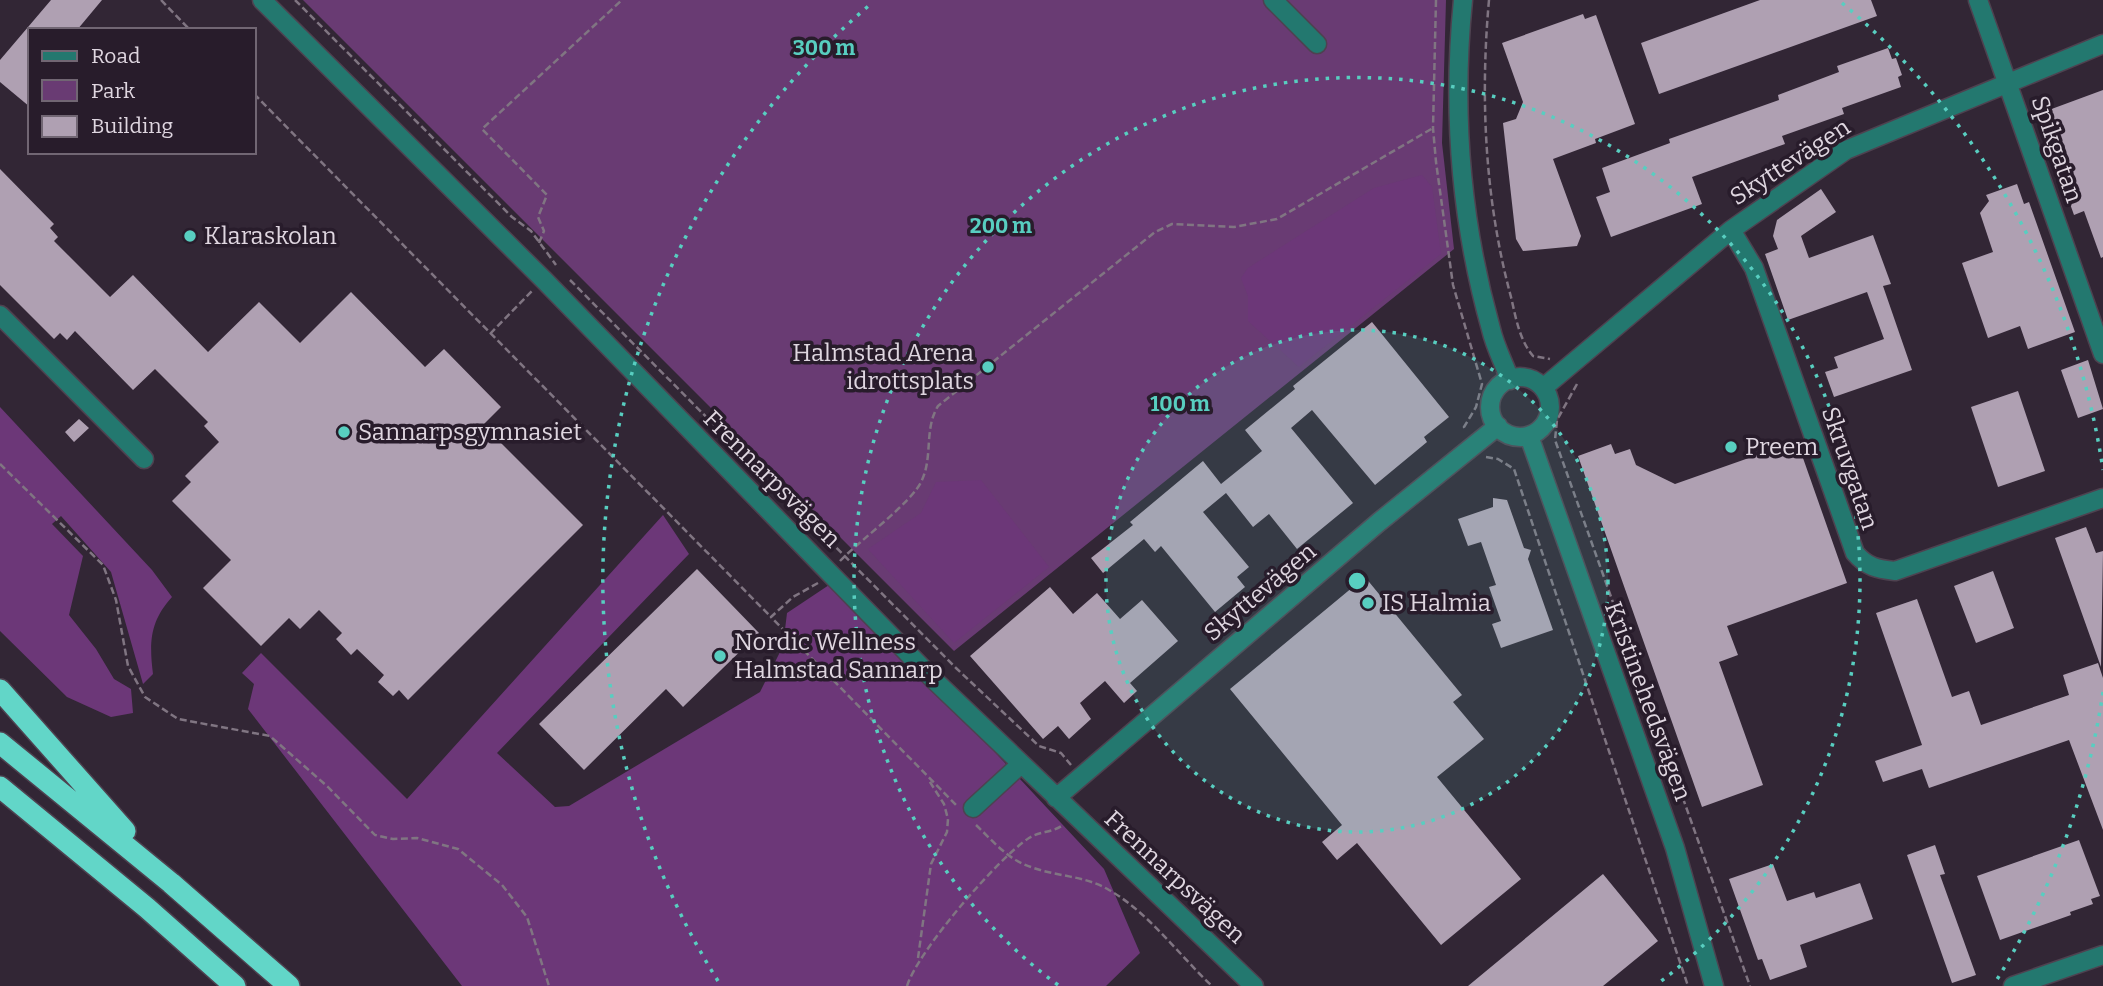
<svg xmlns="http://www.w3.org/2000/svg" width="2103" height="986" font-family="Bitter,serif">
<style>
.green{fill:#693b73}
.forest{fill:#6c3778}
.building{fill:#afa0b2}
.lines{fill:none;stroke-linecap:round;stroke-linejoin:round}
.minor-casing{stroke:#4e4250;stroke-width:21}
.highway-casing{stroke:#4e4250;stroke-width:24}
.path{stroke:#807582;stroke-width:2.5;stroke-dasharray:7 3.5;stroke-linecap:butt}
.minor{stroke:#23786f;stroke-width:18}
.highway{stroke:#62d6c8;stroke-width:21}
.ring{fill:none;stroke:#58cec0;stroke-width:3.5;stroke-dasharray:3.5 7}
.poi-dot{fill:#58cec0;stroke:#281c2b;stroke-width:2.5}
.labels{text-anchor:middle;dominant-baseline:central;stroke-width:7;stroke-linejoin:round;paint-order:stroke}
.street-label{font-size:24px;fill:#dfd6e0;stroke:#281c2b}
.poi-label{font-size:24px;fill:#dfd6e0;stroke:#281c2b;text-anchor:start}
.centre{fill:#58cec0;stroke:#281c2b;stroke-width:3.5}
.ring-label{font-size:21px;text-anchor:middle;font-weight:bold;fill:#58cec0;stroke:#281c2b;stroke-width:7;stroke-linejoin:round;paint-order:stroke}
</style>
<rect width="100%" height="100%" fill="#322635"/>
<!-- green -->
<path class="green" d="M303,0H1446L1442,143L1454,249L954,651Z"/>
<!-- forest -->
<path class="forest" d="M1422,175L1432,187L1441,254L1299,367L1248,321V296L1241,278L1248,268L1374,188Z
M0,407L152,570L172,597C150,621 149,642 153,674L143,684L111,572L61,516L52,524L83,556L69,615L96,649L114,679L131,689L133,713L111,717L67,697L0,631Z
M981,480L1049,567L954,643L868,549L921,513L936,482Z
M663,515L689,554L497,753L555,807L569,806L760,692L783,646L787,613L829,585L991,748L1104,869L1140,953L1106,986H462L248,709L254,684L242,673L261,653L407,799Z"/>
<!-- building -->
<path class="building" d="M51,0H102L77,30H30V107L0,82V60Z
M1760,0H1871L1877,16L1659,94L1641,43Z
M1583,14L1585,19L1596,15L1635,124L1595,139L1596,143L1553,159L1581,236L1577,246L1523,251L1516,239L1503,123L1516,119L1523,102L1502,43Z
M1888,48L1892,59L1896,58L1902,75L1898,77L1901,87L1842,108L1844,114L1782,136L1785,144L1692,177L1702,204L1611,237L1596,197L1610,192L1602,168L1670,143L1669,139L1779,100L1778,95L1839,72L1837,66Z
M2103,90V257L2101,258L2084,211L2074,215L2038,114Z
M0,169L54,224L50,228L58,237L54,241L110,297L133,275L208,352L259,302L300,343L351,292L425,367L444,349L501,407L483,425L583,525L408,700L399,690L393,696L378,682L384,675L357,649L351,655L336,639L342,633L319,610L300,629L289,618L261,646L203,588L231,560L172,501L191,482L185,476L219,442L204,426L208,422L155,369L133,390L75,331L67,340L60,333L54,339L0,285Z
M2017,184L2024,204L2029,202L2075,332L2028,349L2020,326L1988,338L1962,263L1993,252L1980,213L1989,201L1986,195Z
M1821,189L1836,212L1801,236L1809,258L1873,235L1891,284L1883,286L1912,370L1834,397L1825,372L1838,368L1834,357L1884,339L1867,292L1788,320L1765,254L1778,249L1773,236L1777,220Z
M1372,322L1449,417L1424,437L1427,442L1375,485L1312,410L1291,428L1353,503L1297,549L1269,514L1253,527L1226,493L1203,512L1249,567L1237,577L1245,587L1215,612L1161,546L1155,552L1144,539L1103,573L1091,558L1133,525L1130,522L1203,461L1221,484L1262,451L1245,430L1295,389L1293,386Z
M2088,360L2103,409L2078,418L2061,370Z
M2018,391L2045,471L1998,487L1971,407Z
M79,419L89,428L74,442L65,432Z
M1797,441L1847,583L1727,626L1738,655L1719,662L1763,785L1702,807L1578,456L1611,444L1615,454L1630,449L1636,465L1675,484Z
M1493,498L1507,500L1524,548L1531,550L1528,559L1553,630L1501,648L1492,624L1501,621L1489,587L1496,585L1481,542L1468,546L1458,519L1493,507Z
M2086,527L2096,553L2103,551L2101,667L2055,538Z
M697,569L759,633L683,707L666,689L584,770L539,724Z
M1993,571L2014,628L1976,643L1954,586Z
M1365,577L1462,695L1453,702L1484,739L1437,777L1521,879L1441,945L1357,843L1337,860L1322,842L1342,825L1230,689Z
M1050,587L1073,614L1097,593L1120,619L1142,600L1178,641L1130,683L1137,691L1124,703L1105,681L1080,703L1091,719L1069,739L1058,726L1043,739L970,656Z
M1917,599L1952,697L1969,691L1981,725L2069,695L2063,675L2098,663L2103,678V830L2069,740L1929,788L1922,769L1883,782L1875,761L1922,745L1876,613Z
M2079,840L2100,896L2091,899L2093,904L2070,912L2071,915L2000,940L1977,876Z
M1935,845L1945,874L1940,875L1976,975L1952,983L1907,855Z
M1773,864L1787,901L1814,892L1816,898L1860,883L1873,919L1800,945L1807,967L1770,980L1762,959L1758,960L1729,879Z
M1603,874L1658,941L1603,986H1468Z"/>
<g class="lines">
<defs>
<path id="minor" d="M262,0L544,280L934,680L1254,986
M1273,0L1317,44
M1463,0C1452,110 1461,223 1491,329C1495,347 1504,363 1510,380
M1978,0L2103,354
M1731,230L1754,268L1855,553C1867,567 1877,569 1895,571L2103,498
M0,315L144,459
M1490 407a30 30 0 1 1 60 0a30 30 0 1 1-60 0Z
M1543,388L1731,230L1846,150L2103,44
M1529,436L1675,848L1714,986
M1056,798L1379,522L1498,426
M973,808L1021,764
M2013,986L2103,955"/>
<path id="highway" d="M0,690L125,831
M0,743L171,883L289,986
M0,787L147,908L235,986"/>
</defs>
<!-- minor casing -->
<use href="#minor" class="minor-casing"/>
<!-- highway casing -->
<use href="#highway" class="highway-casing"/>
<!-- path -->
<path class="path" d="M161,0L190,30
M295,0L512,217L531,231L556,265
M1436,0L1433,128L1436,162L1453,285L1482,384L1476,407L1464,427L1466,429
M1489,0C1480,99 1485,201 1511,297C1516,318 1519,339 1533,356L1550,359
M254,94L771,617
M539,243L544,231L538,217L547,195L482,129L622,0
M570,280L956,668L1039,746L1061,753L1071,765
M490,334L532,291
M1577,384L1557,420L1555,440L1750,986
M1486,457L1498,459L1514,469L1688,986
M0,464L103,565L116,600L128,666L145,697L178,719L270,736L328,787L375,835L393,839L417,838L458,849L502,885L527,917L549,986
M840,561C860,540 913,502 922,480C933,456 924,429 938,406L1155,232L1172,224L1234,227L1277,219L1433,128
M818,583L793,597L771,617L956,805
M976,825C992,840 1008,860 1031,867C1057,877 1084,875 1109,890C1148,912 1179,955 1212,986
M918,958L931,864L947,832L948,819L944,804L928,779
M907,986C918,951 997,859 1029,838C1040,831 1052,833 1063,825"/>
<!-- minor -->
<use href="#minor" class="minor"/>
<!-- highway -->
<use href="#highway" class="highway"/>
</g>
<!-- distance rings -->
<circle cx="1357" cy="581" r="251" fill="#58cec0" fill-opacity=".12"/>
<g class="ring">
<circle cx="1357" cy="581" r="251"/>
<path d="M1058 985A503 503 0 1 1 1656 985"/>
<path d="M2103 692A754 754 0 0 1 1996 981M718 981A754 754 0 0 1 872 3M1842 3A754 754 0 0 1 2103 470"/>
</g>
<!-- markers -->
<g class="poi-dot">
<circle cx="190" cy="236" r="7"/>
<circle cx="988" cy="367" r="7"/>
<circle cx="344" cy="432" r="7"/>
<circle cx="1731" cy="447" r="7"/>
<circle cx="1368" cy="603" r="7"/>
<circle cx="720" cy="656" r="7"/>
</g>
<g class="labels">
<!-- street labels -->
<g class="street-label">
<text transform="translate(2057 149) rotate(71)">Spikgatan</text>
<text transform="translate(1790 162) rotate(-33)">Skyttevägen</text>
<text transform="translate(1850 468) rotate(71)">Skruvgatan</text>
<text transform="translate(772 479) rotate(45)">Frennarpsvägen</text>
<text transform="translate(1260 592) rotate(-40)">Skyttevägen</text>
<text transform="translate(1648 701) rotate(70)">Kristinehedsvägen</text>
<text transform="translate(1175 877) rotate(43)">Frennarpsvägen</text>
</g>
<!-- poi labels -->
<g class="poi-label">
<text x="204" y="236">Klaraskolan</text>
<text x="974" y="353" text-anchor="end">Halmstad Arena<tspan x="974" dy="28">idrottsplats</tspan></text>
<text x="358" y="432">Sannarpsgymnasiet</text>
<text x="1745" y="447">Preem</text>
<text x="1382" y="603">IS Halmia</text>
<text x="734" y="642">Nordic Wellness<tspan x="734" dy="28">Halmstad Sannarp</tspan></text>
</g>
</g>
<circle cx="1357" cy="581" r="10" class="centre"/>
<g class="ring-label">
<text x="824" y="55">300 m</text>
<text x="1001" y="233">200 m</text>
<text x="1180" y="411">100 m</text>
</g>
<!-- legend -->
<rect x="28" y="28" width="228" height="126" fill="#281c2b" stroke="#716673" stroke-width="2"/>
<rect x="42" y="51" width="35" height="10" fill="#23786f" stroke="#716673" stroke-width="2"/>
<text x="91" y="63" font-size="21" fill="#dfd6e0">Road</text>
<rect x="42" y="80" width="35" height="21" fill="#693b73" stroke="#716673" stroke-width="2"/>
<text x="91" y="98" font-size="21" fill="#dfd6e0">Park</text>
<rect x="42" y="116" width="35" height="21" fill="#afa0b2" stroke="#716673" stroke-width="2"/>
<text x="91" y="133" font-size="21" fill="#dfd6e0">Building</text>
</svg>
